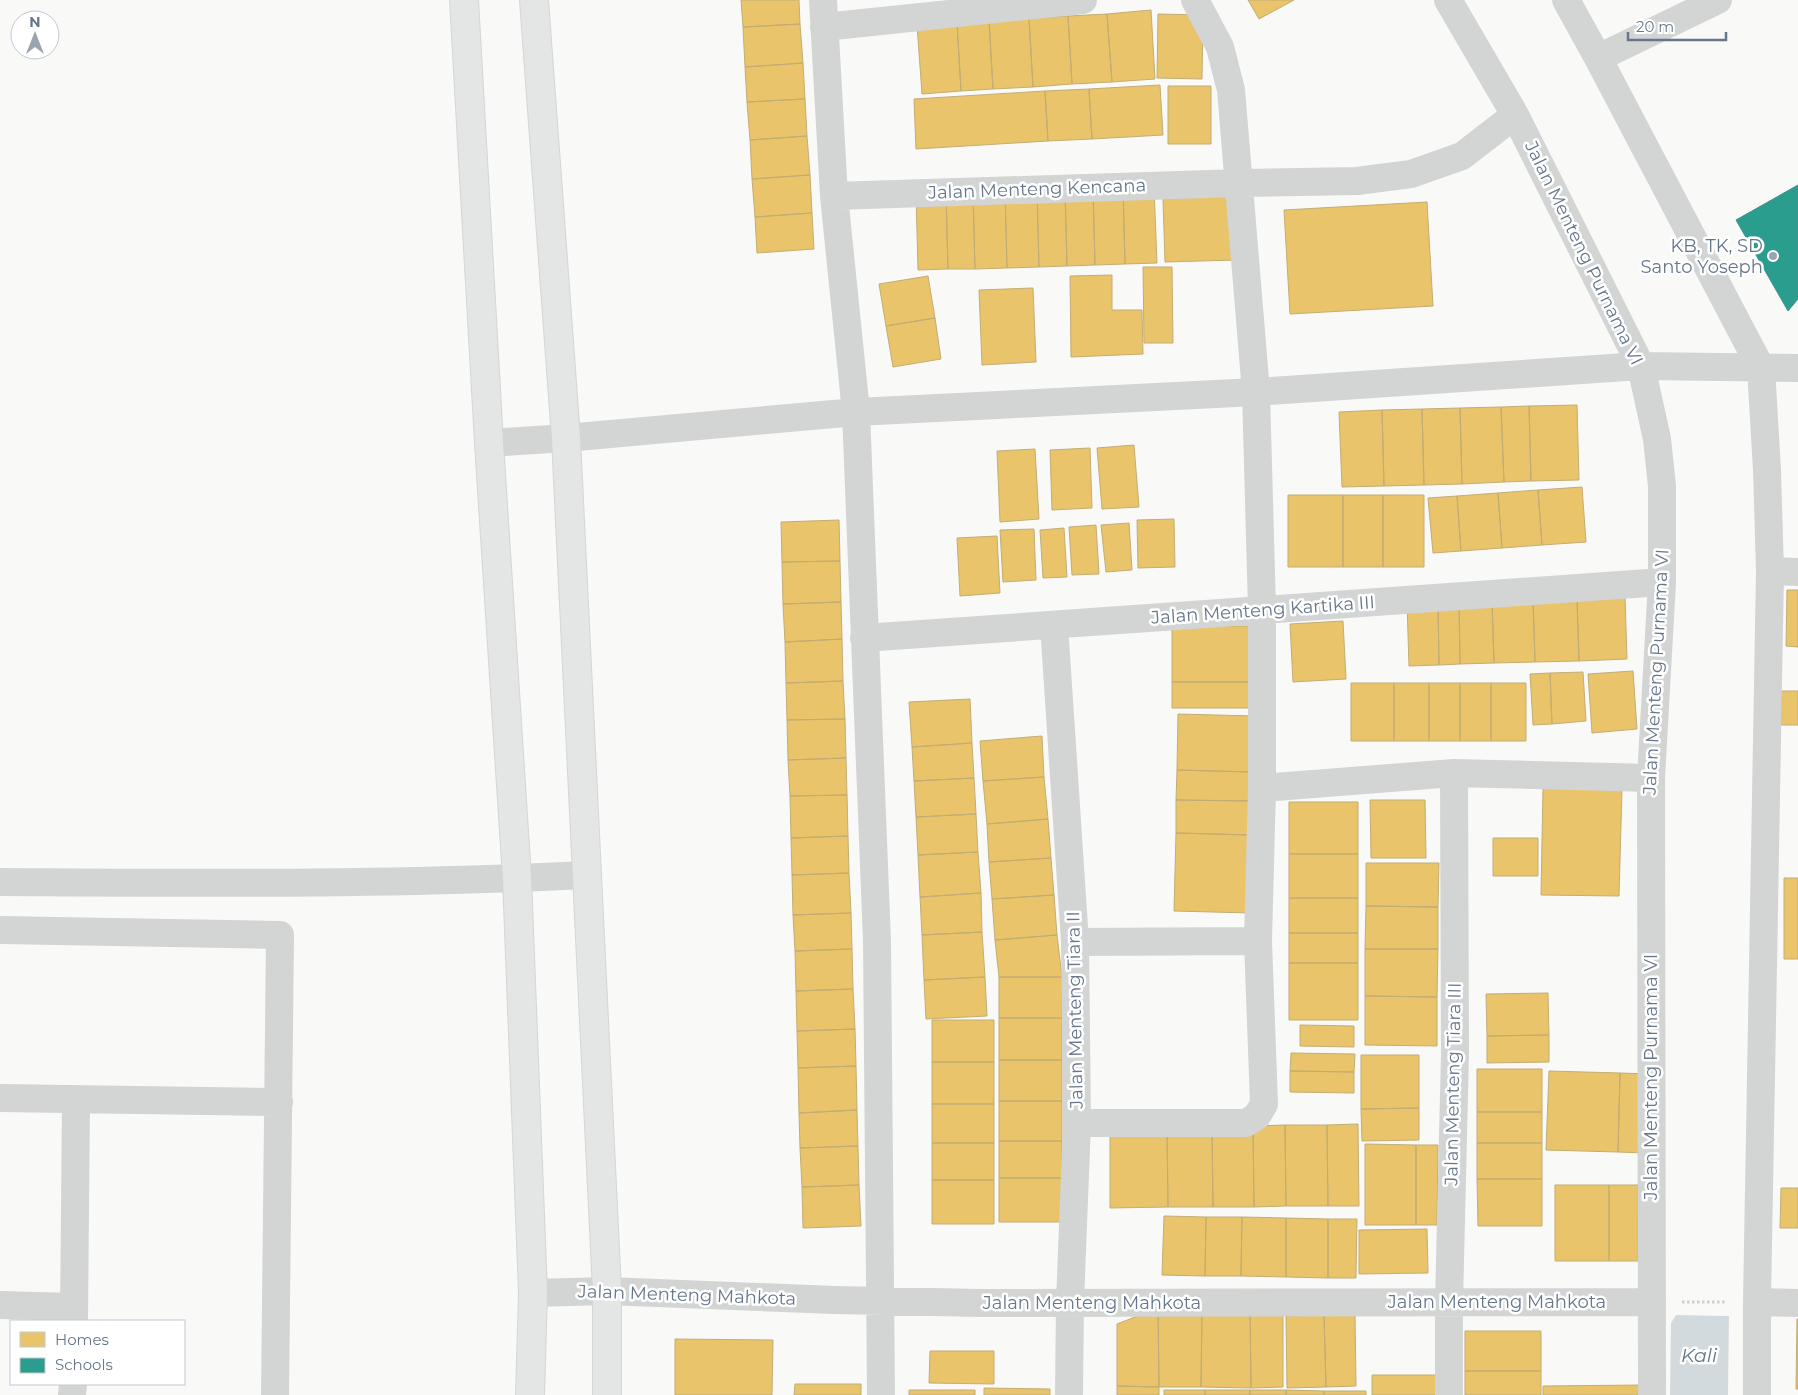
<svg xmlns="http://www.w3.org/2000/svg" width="1798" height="1395" font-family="Montserrat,sans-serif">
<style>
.water{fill:#d3dade}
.homes{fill:#e9c46a;stroke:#c2ad74}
.schools{fill:#2a9d8f;stroke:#3c928e}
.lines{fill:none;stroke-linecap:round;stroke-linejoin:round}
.secondary-casing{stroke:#d4d6d7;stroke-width:30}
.path{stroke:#cfd0d2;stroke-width:3;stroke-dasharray:2.5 2.5;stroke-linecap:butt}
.street{stroke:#d3d4d4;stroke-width:28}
.secondary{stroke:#e4e5e5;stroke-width:28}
.poi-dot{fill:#99a4b1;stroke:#fff;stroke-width:2}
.labels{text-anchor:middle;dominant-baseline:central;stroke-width:5;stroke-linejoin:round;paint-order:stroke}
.street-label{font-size:18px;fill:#66778b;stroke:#fff}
.poi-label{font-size:18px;fill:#66778b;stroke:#fff;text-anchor:end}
.water-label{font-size:19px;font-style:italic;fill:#627886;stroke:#fff}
</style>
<rect width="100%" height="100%" fill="#f9f9f8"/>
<!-- water -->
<path class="water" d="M1676,1315L1729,1316L1728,1395H1670L1671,1323Z"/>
<!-- homes -->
<path class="homes" d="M741,0H799L800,24L743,27Z
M1248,0H1294L1259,19Z
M1151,10L1155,79L1112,82L1107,14Z
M1107,14L1112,82L1072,84L1068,16Z
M1158,14L1203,15L1202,79L1157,78Z
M1068,16L1072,84L1033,87L1029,18Z
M1029,18L1033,87L993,89L989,20Z
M989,20L993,89L961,91L957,23Z
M957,23L961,91L922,94L917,25Z
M800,24L803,63L745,67L743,27Z
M803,63L805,99L747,102L745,67Z
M1160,85L1163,135L1092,139L1089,89Z
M1168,86H1211V144H1168Z
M1089,89L1092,139L1048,141L1045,91Z
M1045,91L1048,141L916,149L914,99Z
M805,99L807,136L750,140L747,102Z
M807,136L810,175L752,179L750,140Z
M810,175L812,213L755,217L752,179Z
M1154,187L1157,263L1125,264L1123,188Z
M1123,188L1125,264L1095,265L1093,189Z
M1093,189L1095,265L1067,266L1065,190Z
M1065,190L1067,266L1039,267L1037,191Z
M1005,191L1007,268L975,269L973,193Z
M1005,191H1037L1039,267L1007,268Z
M946,193L948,269L918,270L916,194Z
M946,193H973L975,269H948Z
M1236,196L1238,260L1165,262L1163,199Z
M1427,202L1433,306L1290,314L1284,210Z
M812,213L814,249L757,253L755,217Z
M1143,267H1172L1173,343H1144Z
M1112,275V310H1142L1143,354L1071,357L1070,276Z
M928,276L935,318L886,326L879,284Z
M1033,288L1036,362L982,365L979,290Z
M935,318L941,359L893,367L886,326Z
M1577,405L1579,480L1531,481L1529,406Z
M1529,406L1531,481L1504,482L1501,407Z
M1501,407L1504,482L1462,484L1460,408Z
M1460,408L1462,484L1424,485L1422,409Z
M1422,409L1424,485L1384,486L1382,410Z
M1382,410L1384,486L1342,487L1339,412Z
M1134,445L1139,507L1102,509L1097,448Z
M1090,448L1092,508L1052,510L1050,450Z
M1035,449L1039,519L1000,522L997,451Z
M1582,487L1586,542L1542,545L1538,490Z
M1538,490L1542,545L1502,548L1498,493Z
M1498,493L1502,548L1461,551L1457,496Z
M1288,495H1343V567H1288Z
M1343,495H1383V567H1343Z
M1383,495H1424V567H1383Z
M1457,496L1461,551L1433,553L1428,498Z
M1174,519L1175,567L1138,568L1137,520Z
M839,520L840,561L782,562L781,522Z
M1129,523L1132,570L1106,572L1101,525Z
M1096,525L1099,574L1072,575L1069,527Z
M1064,528L1067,577L1043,578L1040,530Z
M1034,529L1036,580L1003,582L1000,530Z
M997,536L1000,593L960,596L957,538Z
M840,561L841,602L783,604L782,562Z
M1787,590H1798V647L1786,646Z
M1625,597L1627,659L1579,661L1577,598Z
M1577,598L1579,661L1535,662L1533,599Z
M1533,599L1535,662L1494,663L1492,601Z
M1459,601L1460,664L1439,665L1438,602Z
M1459,601H1492L1494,663L1460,664Z
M841,602L842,639L785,642L783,604Z
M1438,602L1439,665L1409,666L1407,603Z
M1343,621L1346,679L1293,682L1290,624Z
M1172,626H1253V682H1172Z
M842,639L843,681L786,683L785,642Z
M1633,671L1637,729L1592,733L1588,674Z
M1583,672L1586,721L1552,724L1550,673Z
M1550,673L1552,724L1533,725L1530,674Z
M843,681L845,719L787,720L786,683Z
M1172,682H1253V708H1172Z
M1351,683H1394V741H1351Z
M1394,683H1429V741H1394Z
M1429,683H1460V741H1429Z
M1460,683H1491V741H1460Z
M1491,683H1526V741H1491Z
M1781,691H1798V725H1781Z
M970,699L972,743L912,747L909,702Z
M1178,714L1254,716L1253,772L1177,770Z
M845,719L846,758L788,760L787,720Z
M1042,736L1044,777L983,781L980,741Z
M972,743L974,778L914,781L912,747Z
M846,758L847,795L790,796L788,760Z
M1177,770L1253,772L1252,801L1176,800Z
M1044,777L1048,819L987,824L983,781Z
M974,778L976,814L916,817L914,781Z
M1543,788L1622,789L1619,896L1541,895Z
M847,795L848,836L791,838L790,796Z
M1176,800L1252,801L1251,835L1176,833Z
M1370,800H1425L1426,858H1371Z
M1289,802H1358V854H1289Z
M976,814L978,852L918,855L916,817Z
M1048,819L1051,858L989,862L987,824Z
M1176,833L1251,835L1250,913L1174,911Z
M848,836L849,873L792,875L791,838Z
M1493,838H1538V876H1493Z
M978,852L981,893L920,897L918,855Z
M1289,854H1358V898H1289Z
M1051,858L1054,895L992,899L989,862Z
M1366,863H1439L1438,907L1366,906Z
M849,873L851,913L793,915L792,875Z
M1784,878H1798V959H1784Z
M981,893L982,932L922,935L920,897Z
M1054,895L1057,935L995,940L992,899Z
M1289,898H1358V933H1289Z
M1366,906L1438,907V949H1365Z
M851,913L852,949L795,951L793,915Z
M982,932L985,977L924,980L922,935Z
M1289,933H1358V963H1289Z
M1057,935L1062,977H999L995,940Z
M852,949L853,989L796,991L795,951Z
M1365,949H1438L1437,997L1365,996Z
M1289,963H1358V1020H1289Z
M985,977L987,1016L926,1019L924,980Z
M999,977H1062V1018H999Z
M853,989L855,1029L797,1031L796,991Z
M1548,993L1549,1035L1487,1036L1486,994Z
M1365,996L1437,997V1046L1365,1045Z
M999,1018H1062V1060H999Z
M932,1020H994V1062H932Z
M1300,1025L1354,1026V1047L1300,1046Z
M855,1029L856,1066L798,1068L797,1031Z
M1549,1035V1062L1487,1063V1036Z
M1291,1053L1355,1054L1354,1072L1290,1071Z
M1361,1055H1419V1108L1361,1109Z
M999,1060H1062V1101H999Z
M932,1062H994V1104H932Z
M856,1066L857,1110L799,1113L798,1068Z
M1477,1069H1542V1112H1477Z
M1290,1071L1354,1072V1093L1290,1092Z
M1549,1071L1620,1073L1618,1152L1546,1150Z
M1620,1073L1649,1074L1646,1153L1618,1152Z
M999,1101H1062V1141H999Z
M932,1104H994V1143H932Z
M1419,1108V1140L1362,1141L1361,1109Z
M857,1110L858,1146L800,1148L799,1113Z
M1477,1112H1542V1143H1477Z
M1358,1124L1359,1206H1328L1327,1125Z
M1285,1125H1327L1328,1206H1286Z
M1285,1125L1286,1206L1254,1207L1253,1126Z
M1167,1126L1168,1207L1110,1208V1127Z
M1167,1126H1212L1213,1207H1168Z
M1212,1126H1253L1254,1207H1213Z
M999,1141H1062V1178H999Z
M932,1143H994V1180H932Z
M1477,1143H1542V1179H1477Z
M1365,1144L1416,1145V1225H1365Z
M1416,1145H1438L1437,1225H1416Z
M858,1146L859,1185L802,1187L800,1148Z
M999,1178H1062V1222H999Z
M1477,1179H1542V1226H1478Z
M932,1180H994V1224H932Z
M859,1185L861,1226L803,1228L802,1187Z
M1555,1185H1609V1261H1555Z
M1609,1185H1638V1261H1609Z
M1781,1188H1798V1228H1780Z
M1164,1216L1206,1217L1205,1276L1162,1275Z
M1206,1217H1242L1241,1276H1205Z
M1242,1217L1286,1218V1277L1241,1276Z
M1286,1218L1328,1219V1278L1286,1277Z
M1328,1219H1357L1356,1278H1328Z
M1427,1229L1428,1273L1359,1274V1230Z
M1250,1307H1283V1387L1251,1388Z
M1250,1307L1251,1388L1201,1387L1202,1309Z
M1158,1308L1159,1387L1117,1386V1324Z
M1158,1308L1202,1309L1201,1387H1159Z
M1355,1314L1356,1386L1326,1387L1324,1315Z
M1324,1315L1326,1387L1287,1388L1286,1316Z
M1797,1319H1798V1389H1796Z
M1465,1331H1541V1371H1465Z
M675,1339L773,1340L772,1395H675Z
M930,1351H994V1384L929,1383Z
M1465,1371H1541V1395H1465Z
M1372,1375H1441V1395H1372Z
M795,1384H861V1395H794Z
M1644,1385V1395H1543V1386Z
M1117,1386L1159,1387V1395H1117Z
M984,1388L1050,1389V1395H984Z
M909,1390H975V1395H909Z
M1164,1390H1205V1395H1164Z
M1205,1390H1250V1395H1205Z
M1250,1390H1286V1395H1250Z
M1286,1390L1324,1391V1395H1286Z
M1324,1391H1366V1395H1324Z"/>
<!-- schools -->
<path class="schools" d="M1798,185V299L1788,311L1736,220Z"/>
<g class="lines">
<defs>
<path id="secondary" d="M464,0L489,443L517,878L533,1293L530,1395
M534,0L566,438L607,1291V1395"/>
</defs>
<!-- secondary casing -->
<use href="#secondary" class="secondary-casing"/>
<!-- path -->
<path class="path" d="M1682,1302H1726"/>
<!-- street -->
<path class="street" d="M823,0L834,196L856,412L877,941L881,1395
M1448,0L1515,115L1641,366L1657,439L1662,486V582L1651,778L1652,1395
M1566,0L1598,58L1761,368L1767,470L1770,571L1757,1302V1395
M824,27L1083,0
M1598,58L1718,0
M834,196L1240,183L1357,181L1411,174L1462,156L1515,115
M489,443L566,438L856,412L1256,392L1641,366L1798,368
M1770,571L1798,572
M1054,625L1075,942L1077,1123L1070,1302L1069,1395
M864,638L1662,582
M1262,788L1454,773L1651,778
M0,882C195,883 391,885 586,875
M0,930L280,935L275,1395
M1075,942L1258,941
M0,1098L279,1102
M1077,1123H1246L1257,1116L1264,1104L1258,941L1262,788V609L1256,392L1231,90L1220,47L1195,0
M533,1293L607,1291L835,1300L981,1303L1652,1302
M1757,1302L1798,1303
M0,1305L74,1307
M74,1321L76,1099
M72,1395L73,1384
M1449,1395V1303L1455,1054L1454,773"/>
<!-- secondary -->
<use href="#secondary" class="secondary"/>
</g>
<!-- markers -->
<circle class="poi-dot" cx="1773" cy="256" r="5"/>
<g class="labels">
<!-- street labels -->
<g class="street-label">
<text transform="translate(1037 189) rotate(-2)">Jalan Menteng Kencana</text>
<text transform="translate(1584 253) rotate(64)">Jalan Menteng Purnama VI</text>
<text transform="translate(1263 610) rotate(-4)">Jalan Menteng Kartika III</text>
<text transform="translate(1656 672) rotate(-87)">Jalan Menteng Purnama VI</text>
<text transform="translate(1075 1010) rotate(-91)">Jalan Menteng Tiara II</text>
<text transform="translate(1651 1077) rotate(-90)">Jalan Menteng Purnama VI</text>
<text transform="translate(1453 1084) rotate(-89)">Jalan Menteng Tiara III</text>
<text transform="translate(687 1295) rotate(2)">Jalan Menteng Mahkota</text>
<text x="1497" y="1302">Jalan Menteng Mahkota</text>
<text x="1092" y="1303">Jalan Menteng Mahkota</text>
</g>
<!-- poi labels -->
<g class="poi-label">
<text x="1763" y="246">KB, TK, SD<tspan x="1763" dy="21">Santo Yoseph</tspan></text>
</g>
<!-- water labels -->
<g class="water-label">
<text x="1699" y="1355">Kali</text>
</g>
</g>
<!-- legend -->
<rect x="10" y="1320" width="175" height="65" fill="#ffffff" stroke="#c2c9d1"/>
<rect x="20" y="1332" width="25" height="15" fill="#e9c46a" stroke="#c2c9d1"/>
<text x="55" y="1345" font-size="15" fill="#66778b">Homes</text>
<rect x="20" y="1358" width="25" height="15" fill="#2a9d8f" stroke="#c2c9d1"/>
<text x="55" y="1370" font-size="15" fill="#66778b">Schools</text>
<!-- north arrow -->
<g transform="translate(35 35)"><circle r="24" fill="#ffffff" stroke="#c2c9d1"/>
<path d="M0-4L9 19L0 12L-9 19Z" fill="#99a4b1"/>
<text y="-8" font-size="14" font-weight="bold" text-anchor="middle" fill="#66778b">N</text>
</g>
<!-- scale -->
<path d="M1628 32v8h98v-8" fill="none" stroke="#66778b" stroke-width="2.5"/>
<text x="1636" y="32" font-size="15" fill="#66778b" stroke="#ffffff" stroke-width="4" paint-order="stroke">20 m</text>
</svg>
